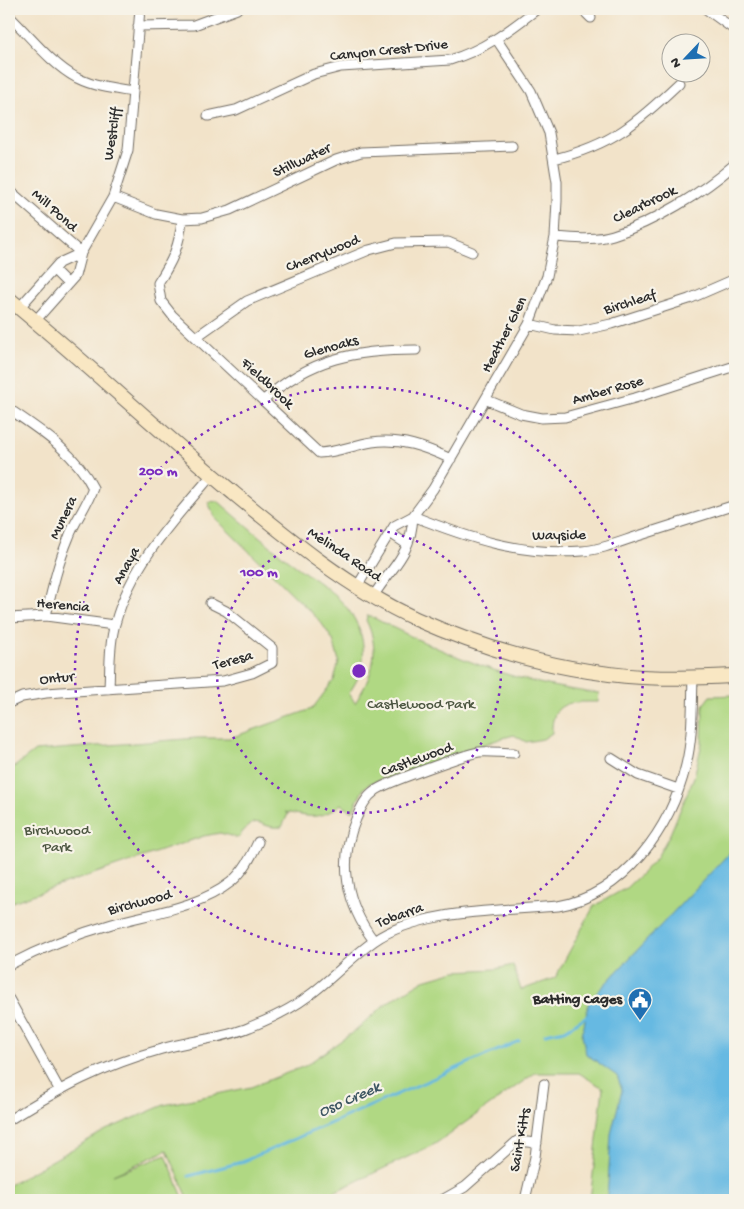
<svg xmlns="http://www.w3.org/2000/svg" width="744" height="1209" font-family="'Gochi Hand',sans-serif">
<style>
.green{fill:#b0d883;stroke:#6e8257}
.water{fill:#66b9e2;stroke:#487286}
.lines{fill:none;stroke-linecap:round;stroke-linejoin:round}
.stream{stroke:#66b9e2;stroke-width:3}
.minor-casing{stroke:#716b62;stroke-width:11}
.secondary-casing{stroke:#716b62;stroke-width:16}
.minor{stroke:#fff;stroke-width:9}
.secondary{stroke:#f9e7c3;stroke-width:14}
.ring{fill:none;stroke:#7b2cbf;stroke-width:2.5;stroke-dasharray:2.5 5}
.labels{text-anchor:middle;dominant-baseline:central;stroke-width:4.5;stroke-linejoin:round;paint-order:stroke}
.street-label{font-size:15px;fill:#2b2b2b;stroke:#f7f3e8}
.park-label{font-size:15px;fill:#4c5641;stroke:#f7f3e8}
.poi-label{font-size:15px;font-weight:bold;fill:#2b2b2b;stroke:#f7f3e8;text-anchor:end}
.water-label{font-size:16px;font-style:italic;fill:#3d5662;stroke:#f7f3e8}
.centre{fill:#7b2cbf;stroke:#f7f3e8;stroke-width:2.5}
.ring-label{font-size:15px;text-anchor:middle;font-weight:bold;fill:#7b2cbf;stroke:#f7f3e8;stroke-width:4.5;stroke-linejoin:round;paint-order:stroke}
</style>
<rect width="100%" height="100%" fill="#f7f3e8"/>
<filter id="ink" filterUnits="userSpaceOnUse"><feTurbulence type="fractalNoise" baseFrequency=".02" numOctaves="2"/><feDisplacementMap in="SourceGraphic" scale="10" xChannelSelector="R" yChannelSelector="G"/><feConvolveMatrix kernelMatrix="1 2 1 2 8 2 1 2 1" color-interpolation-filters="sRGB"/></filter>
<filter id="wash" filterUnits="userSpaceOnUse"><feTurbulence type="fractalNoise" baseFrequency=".0096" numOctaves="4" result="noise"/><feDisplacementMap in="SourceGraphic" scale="20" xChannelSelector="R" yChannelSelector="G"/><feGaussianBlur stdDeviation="1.12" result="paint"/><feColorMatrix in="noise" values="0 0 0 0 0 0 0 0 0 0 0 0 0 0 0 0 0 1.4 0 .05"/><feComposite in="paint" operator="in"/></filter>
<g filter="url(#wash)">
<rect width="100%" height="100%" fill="#f2e3c9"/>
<!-- green -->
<path class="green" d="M218,501C241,521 264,541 288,560C318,584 353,599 362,639C366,660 361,676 349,693L355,703C373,675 381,651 366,620L368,615C440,652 518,686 599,693L598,702C571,702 551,700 552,733L543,739L526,742L514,735L503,738L371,783L364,788L352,812L341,804C320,821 310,817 285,812L288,814L282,827C258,830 259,809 238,838L220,833L204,836L9,903V771L35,751L197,738H230L312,709L334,680L339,661L333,640L320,621L215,518L208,502Z
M735,695V1200H590L603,1088L579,1073H535L435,1144L317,1200H189L167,1150L113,1175L166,1155L184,1200H9V1185L106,1130L164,1105L251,1087L305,1066L356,1030L388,1002L424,980L455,971L496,969L513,965L521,990L555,978L594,906L626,888L642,873L657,857L670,834L694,777L702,743L703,705L710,696Z"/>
<!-- water -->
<path class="water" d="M735,847V1200H607L611,1134L622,1090L617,1076L586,1054L582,1035L589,1001Z"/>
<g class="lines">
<!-- stream -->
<path class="stream" d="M545,1034L565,1030L587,1016
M189,1176L242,1162L519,1041"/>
</g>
</g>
<g filter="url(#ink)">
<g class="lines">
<defs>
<path id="minor" d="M582,9L591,18
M706,9L735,30
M9,16C30,36 51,64 77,78C95,87 114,89 133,92
M138,26L194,25L237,9
M208,116L236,110L314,74L341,67L450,60C486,49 508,31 537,9
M554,159C612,145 637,123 679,83
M9,190L81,253
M113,197L156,214L182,219L202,218L230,210L336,160L361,152L512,146
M182,219C180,245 172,262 158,283L161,301L172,315L319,453C338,452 354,445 372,442C401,438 425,447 451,459
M555,237C574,238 594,241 613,235C655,222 702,193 735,164
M54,270L68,284
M19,308L59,263L81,253
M35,321L75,276L81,253L113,197L128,150L140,9
M529,324L555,330L579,331L611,324L689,299L735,279
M196,337L247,301L369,250L396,243L448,242L472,252
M264,400C310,358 356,350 416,350
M487,400L521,414L542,418L565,417L635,398L735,366
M9,409C40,430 76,453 93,488C87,506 75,520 69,537C58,563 52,589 46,616
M413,516C468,538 522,556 582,551C602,550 622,541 641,535C672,525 704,515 735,505
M390,533L405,543
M358,585L394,526L413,516L433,489L529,324L547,276L555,237L557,201V182L549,133L531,91L497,40
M374,595C394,564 411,555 413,516
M9,618L46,616L114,625
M109,689C110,668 109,644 115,624C131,565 173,520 212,475
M9,703L22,697L46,693L223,681L252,673L272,663V648L226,611L210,603
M611,758L638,775L678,789
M374,941C346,904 338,862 356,819C361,808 365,798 375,791C384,783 467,754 479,752C490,751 502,753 514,753
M9,965C41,948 77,934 112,924C151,913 198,908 231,882C244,871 251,857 258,842
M9,999L59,1089
M9,1120C62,1087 101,1066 162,1049C191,1040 223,1039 250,1027C270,1019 290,1010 307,997C331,980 350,958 374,941C419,909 503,911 558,906C625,894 671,828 686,765C693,737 692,706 693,677
M442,1200L465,1187L517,1141L537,1143
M525,1200L535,1157L544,1084"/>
<path id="secondary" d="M9,299C84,361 156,428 231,491C288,538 348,588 416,619C486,650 565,672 642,677C673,679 704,677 735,676"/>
</defs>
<!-- minor casing -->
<use href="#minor" class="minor-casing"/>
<!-- secondary casing -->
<use href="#secondary" class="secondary-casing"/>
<!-- minor -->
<use href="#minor" class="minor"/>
<!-- secondary -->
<use href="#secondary" class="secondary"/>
</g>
</g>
<!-- distance rings -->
<g class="ring">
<circle cx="359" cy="671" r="142"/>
<circle cx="359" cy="671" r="284"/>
</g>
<!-- icons -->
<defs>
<symbol id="civic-pin" viewBox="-11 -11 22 30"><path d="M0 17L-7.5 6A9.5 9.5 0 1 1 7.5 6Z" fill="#1f6fb2" stroke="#f7f3e8"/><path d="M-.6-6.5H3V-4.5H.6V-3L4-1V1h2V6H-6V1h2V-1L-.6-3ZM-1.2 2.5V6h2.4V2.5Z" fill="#fff"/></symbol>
</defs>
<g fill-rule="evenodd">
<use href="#civic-pin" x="626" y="986" width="28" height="38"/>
</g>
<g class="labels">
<!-- street labels -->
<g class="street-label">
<text transform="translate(389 51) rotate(-6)">Canyon Crest Drive</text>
<text transform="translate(113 134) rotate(-81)">Westcliff</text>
<text transform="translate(302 161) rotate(-25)">Stillwater</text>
<text transform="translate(645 205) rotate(-26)">Clearbrook</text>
<text transform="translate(54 211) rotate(42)">Mill Pond</text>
<text transform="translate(323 254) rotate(-22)">Cherrywood</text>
<text transform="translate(630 303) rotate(-17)">Birchleaf</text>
<text transform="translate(505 335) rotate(-63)">Heather Glen</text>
<text transform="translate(331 348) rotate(-16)">Glenoaks</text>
<text transform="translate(267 384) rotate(43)">Fieldbrook</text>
<text transform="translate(608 391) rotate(-16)">Amber Rose</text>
<text transform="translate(64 518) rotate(-64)">Munera</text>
<text transform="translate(559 536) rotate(-1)">Wayside</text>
<text transform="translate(344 555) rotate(34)">Melinda Road</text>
<text transform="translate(127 566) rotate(-61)">Anaya</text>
<text transform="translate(63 606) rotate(5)">Herencia</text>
<text transform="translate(233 661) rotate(-15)">Teresa</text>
<text transform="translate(57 679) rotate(-6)">Ontur</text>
<text transform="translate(417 760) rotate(-20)">Castlewood</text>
<text transform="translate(140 903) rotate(-15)">Birchwood</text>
<text transform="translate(400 916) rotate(-20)">Tobarra</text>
<text transform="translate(521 1140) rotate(-80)">Saint Kitts</text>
</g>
<!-- park labels -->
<g class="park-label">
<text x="421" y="705">Castlewood Park</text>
<text x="57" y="831">Birchwood<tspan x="57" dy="17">Park</tspan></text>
</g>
<!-- poi labels -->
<g class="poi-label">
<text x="622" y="1000">Batting Cages</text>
</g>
<!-- water labels -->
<g class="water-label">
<text transform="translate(350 1101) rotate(-24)">Oso Creek</text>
</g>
</g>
<circle cx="359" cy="671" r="8" class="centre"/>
<g class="ring-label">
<text x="158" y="475">200 m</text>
<text x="259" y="576">100 m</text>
</g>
<!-- margin -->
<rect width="744" height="1209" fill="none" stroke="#f7f3e8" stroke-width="30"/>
<!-- north arrow -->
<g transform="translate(686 58) rotate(245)"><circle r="24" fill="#f7f3e8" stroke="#a5a39c"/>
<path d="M0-4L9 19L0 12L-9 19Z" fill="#1f6fb2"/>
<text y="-8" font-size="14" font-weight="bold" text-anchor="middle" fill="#2b2b2b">N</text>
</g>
</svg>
